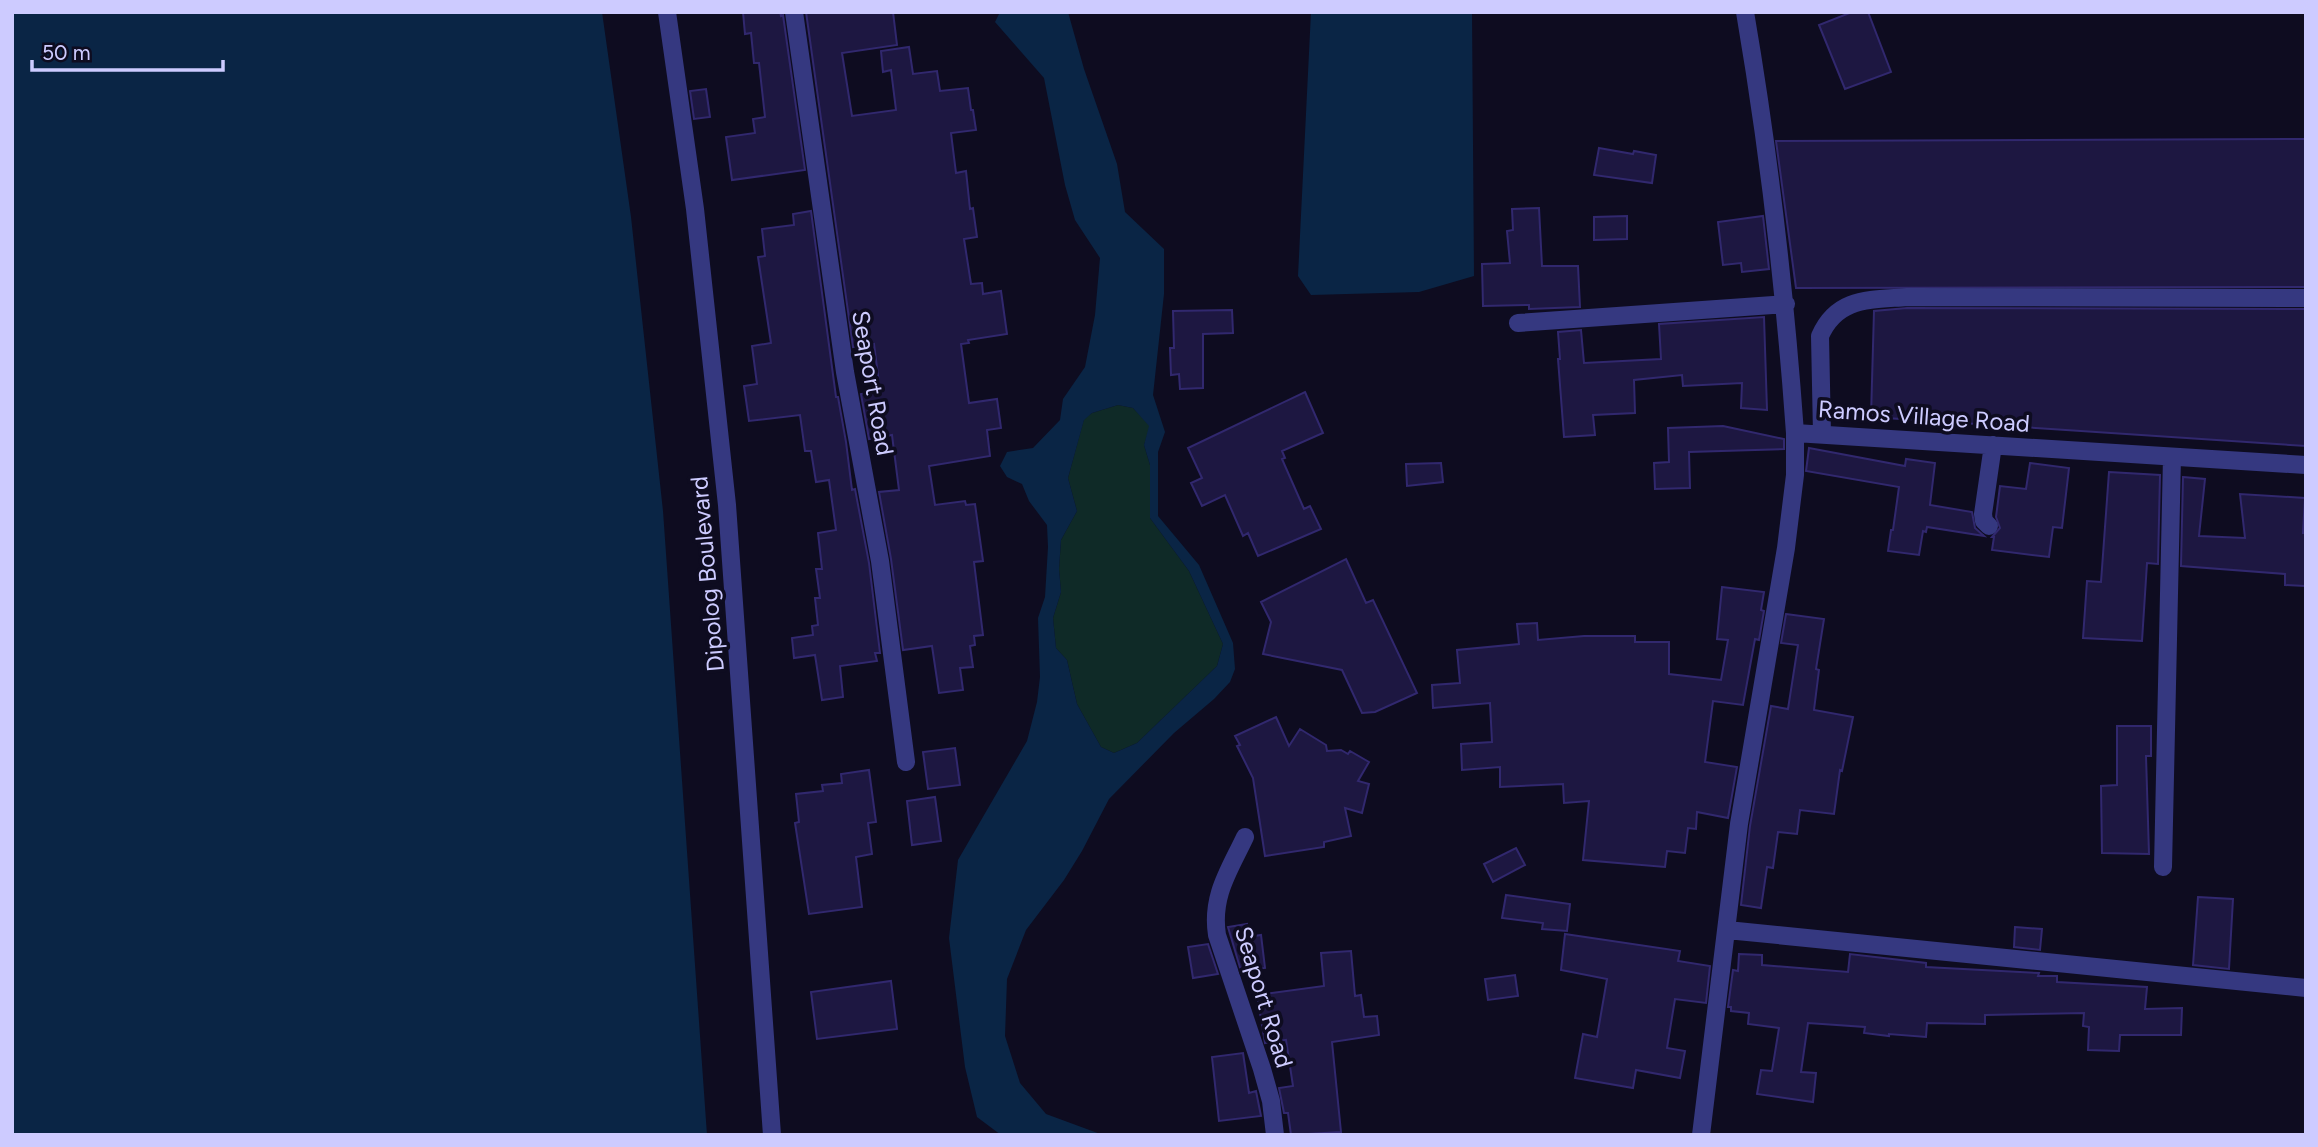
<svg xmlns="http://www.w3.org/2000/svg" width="2318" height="1147" font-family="Figtree,sans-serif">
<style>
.green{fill:#0f2a27}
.water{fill:#0a2545;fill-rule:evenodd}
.building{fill:#1d1741;stroke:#31286e;stroke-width:2}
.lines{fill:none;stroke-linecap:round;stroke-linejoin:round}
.minor{stroke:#353880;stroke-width:18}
.labels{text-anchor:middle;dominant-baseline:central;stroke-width:7;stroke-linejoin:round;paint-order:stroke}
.street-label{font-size:24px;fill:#cdcbff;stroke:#0e0c20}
</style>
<rect width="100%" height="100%" fill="#0e0c20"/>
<!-- green -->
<path class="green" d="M1118,405L1133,408L1150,426L1144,445L1150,465V518L1189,571L1223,644L1217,666L1137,743L1114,753L1101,747L1077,704L1067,660L1056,648L1053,618L1061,592L1059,569L1061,540L1077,511L1068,478L1084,419L1092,413Z"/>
<!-- water -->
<path class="water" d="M12,12H602L631,217L663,511L707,1135H12Z
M1000,12H1068L1084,69L1117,164L1125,212L1164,249V294L1153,395L1165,432L1158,452V516L1199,565L1233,643L1235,669L1230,682L1214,699L1174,733L1109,799L1082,851L1064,880L1026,930L1007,979L1005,1036L1020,1083L1046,1114L1103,1135H1001L977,1117L965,1067L949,938L958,860L1027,741L1037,702L1040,677L1038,618L1045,597L1048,547L1047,525L1029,501L1022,484L1007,477L1000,466L1007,452L1033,448L1060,420L1063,399L1085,367L1095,315L1100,258L1075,220L1065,185L1044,78L995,22ZM1118,405L1133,408L1149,426L1144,445L1150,465V518L1189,571L1223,644L1217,666L1137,743L1114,753L1101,747L1077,704L1067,660L1056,648L1053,618L1061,592L1059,569L1061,540L1077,511L1068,478L1084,420L1092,413Z
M1311,12H1472L1474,276L1419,292L1311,295L1298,276Z"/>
<!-- building -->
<path class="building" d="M743,12H780L781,16L783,15L805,170L732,180L726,137L755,133L753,119L765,117L759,63H754L751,33L745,34Z
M806,12H893L897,45L842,53L852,116L896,110L891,70L883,72L881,51L909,47L913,74L937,71L940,91L968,88L971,110H973L976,130L951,133L956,173L966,171L970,209L973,208L977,237L964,239L971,284L982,283L983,294L1001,291L1007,334L968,340L969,343L961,344L969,403L997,399L1001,428L987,430L990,456L929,466L935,505L965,501L966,505L975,504L983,561L974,562L983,635L974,636L975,645L970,646L973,667L960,668L963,690L939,693L932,646L903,650L891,559L879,492L899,490L892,435L869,439L861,394L880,391L874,344L853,347Z
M1852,12H1868L1891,72L1845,89L1819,25Z
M706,89L710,117L694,119L690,91Z
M2306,139V287L1796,288L1776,141Z
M1599,148L1633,154L1634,151L1656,155L1652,183L1594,175Z
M1539,208L1542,266H1578L1580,307L1529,309V305L1483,306L1482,264L1510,263L1507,231L1513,230L1512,209Z
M811,211L836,397H838L846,442L852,490L855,489L869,563L880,653H875L877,661L840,666L843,697L822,700L815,655L794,658L792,638L813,635L812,626L818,625L815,598H820L816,569H822L818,533L836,530L829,480L816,482L811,451H805L800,415L749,421L744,386L757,384L752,346L771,343L758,257L765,256L762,229L794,225L793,214Z
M1627,216V239L1594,240V217Z
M1763,216L1769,269L1742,272L1741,263L1723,265L1718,222Z
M1907,308L2306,309V446L1871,417L1874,311Z
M1232,310L1233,333L1203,334V388L1180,389L1179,374L1171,375L1170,348H1174L1173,311Z
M1764,317L1767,410L1741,408L1742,383L1683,386L1682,375L1634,380L1635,413L1593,415L1595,435L1564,437L1558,359H1560L1558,332L1581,330L1584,363L1661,359L1659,324Z
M1305,392L1323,433L1282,451L1285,458L1282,459L1304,509L1310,506L1321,529L1258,556L1248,533L1243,536L1225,495L1202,506L1191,483L1202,478L1188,448Z
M1723,426L1784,439V449L1689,452L1690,488L1655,489L1654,463L1669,462L1668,428Z
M1809,448L1905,466L1906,459L1935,463L1930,505L1972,512L1975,528L1984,536L1927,527L1926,532L1923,531L1919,555L1888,551L1891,530H1893L1899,487L1806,471Z
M1441,463L1443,482L1407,486L1406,464Z
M2030,463L2069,468L2062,528L2053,527L2049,557L1992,550L1994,537H1992L2000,528L1996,517L2000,486L2026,489Z
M2109,472L2160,475L2158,564L2147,563L2142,641L2083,638L2087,581L2101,582Z
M2183,477L2205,479L2199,536L2245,538L2240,494L2305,498L2303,533H2306L2305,586L2285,585V574L2181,566Z
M1346,559L1366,603L1373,600L1417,693L1375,712L1362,713L1342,670L1263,654L1271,622L1261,602Z
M1722,587L1764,592L1761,610L1764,611L1759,640L1755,639L1743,705L1713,701L1705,762L1737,767L1728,818L1697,812L1696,829L1688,828L1685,853L1667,851L1665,867L1583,860L1589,801L1564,803L1563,784L1500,787V767L1462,770L1461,744L1492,742L1490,703L1433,708L1432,685L1460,683L1457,650L1519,644L1517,624L1537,623L1538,640L1584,636H1635V642H1669V674L1721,680L1728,640L1717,639Z
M1786,614L1824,619L1816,669L1819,670L1814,710L1853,717L1842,771L1840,770L1834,814L1800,810L1797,834L1778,832L1773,868L1767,867L1761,908L1741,905L1750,826L1771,706L1788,709L1798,645L1781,643Z
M1276,717L1289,746L1300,729L1326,745L1327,751L1341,750L1348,754L1350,751L1369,762L1358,781L1369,784L1362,813L1345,808L1351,836L1324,842V847L1265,856L1253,778L1237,746L1240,745L1235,736Z
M2117,726H2151V756H2146L2149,854L2102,853L2101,786L2117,785Z
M955,748L960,785L928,789L923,752Z
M869,770L876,822L868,823L872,854L856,857L862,907L809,914L795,823L799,822L796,794L823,791L822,785L842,783L841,774Z
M935,797L941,841L912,845L907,801Z
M1516,848L1525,865L1493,882L1484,864Z
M1506,895L1570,904L1567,931L1542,929L1543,923L1502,918Z
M2198,897L2233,899L2229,969L2193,965Z
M1247,924L1248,937L1261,935L1265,968L1241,971L1228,927Z
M2015,927L2042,929L2040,950L2014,947Z
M1565,934L1680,951L1678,961L1710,966L1706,1003L1675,999L1667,1048L1685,1051L1680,1078L1636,1070L1633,1088L1575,1078L1583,1034L1597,1037L1607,979L1561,970Z
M1208,944L1218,974L1193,978L1188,947Z
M1351,951L1355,996L1361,995L1364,1017L1377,1016L1379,1035L1332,1042L1341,1132L1291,1135L1288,1113H1284L1279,1088L1293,1086L1286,1040L1265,1043L1257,995L1324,986L1321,953Z
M1739,954L1762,955V965L1848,972L1850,954L1926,963V967L2039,973L2038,976H2057V982L2147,987L2145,1009L2182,1008L2181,1035H2120L2119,1051L2088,1050L2089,1027L2083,1026L2084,1013L1985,1015V1024L1927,1023L1926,1037L1889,1034V1036L1864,1033L1865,1027L1808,1023L1801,1072L1816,1073L1813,1102L1757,1094L1761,1070L1772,1071L1779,1028L1748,1024L1749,1013L1731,1011V1007H1728L1733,970L1738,971Z
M1515,975L1518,996L1488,1000L1485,979Z
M891,981L897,1029L817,1039L811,992Z
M1243,1053L1249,1093L1256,1091L1261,1116L1219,1121L1212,1057Z"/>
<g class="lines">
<!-- minor -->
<path class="minor" d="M667,12L695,209L727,505L772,1135
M794,12L845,372L880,561L906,762
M1745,12C1769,152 1785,292 1795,433L2306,465
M1518,323L1786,304
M1822,434L1820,336C1837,297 1869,300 1907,297L2306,298
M1989,526L1984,521L1983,514L1993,445
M1245,837C1229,871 1211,896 1217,935L1262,1069L1271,1101L1275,1135
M2163,867L2172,457
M1727,930L2306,988
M1701,1135L1739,824L1786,548L1795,475V433"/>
</g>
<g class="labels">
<!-- street labels -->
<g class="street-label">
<text transform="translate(873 383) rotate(80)">Seaport Road</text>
<text transform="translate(1924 416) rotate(4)">Ramos Village Road</text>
<text transform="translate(707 574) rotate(-95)">Dipolog Boulevard</text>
<text transform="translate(1264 997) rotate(73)">Seaport Road</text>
</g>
</g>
<!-- border -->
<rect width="2318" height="1147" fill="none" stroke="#cdcbff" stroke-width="28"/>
<!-- scale -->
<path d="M32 60v10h191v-10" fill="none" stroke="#cdcbff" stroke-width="3.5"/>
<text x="42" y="60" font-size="21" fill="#cdcbff" stroke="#0e0c20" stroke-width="5" paint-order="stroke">50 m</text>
</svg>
